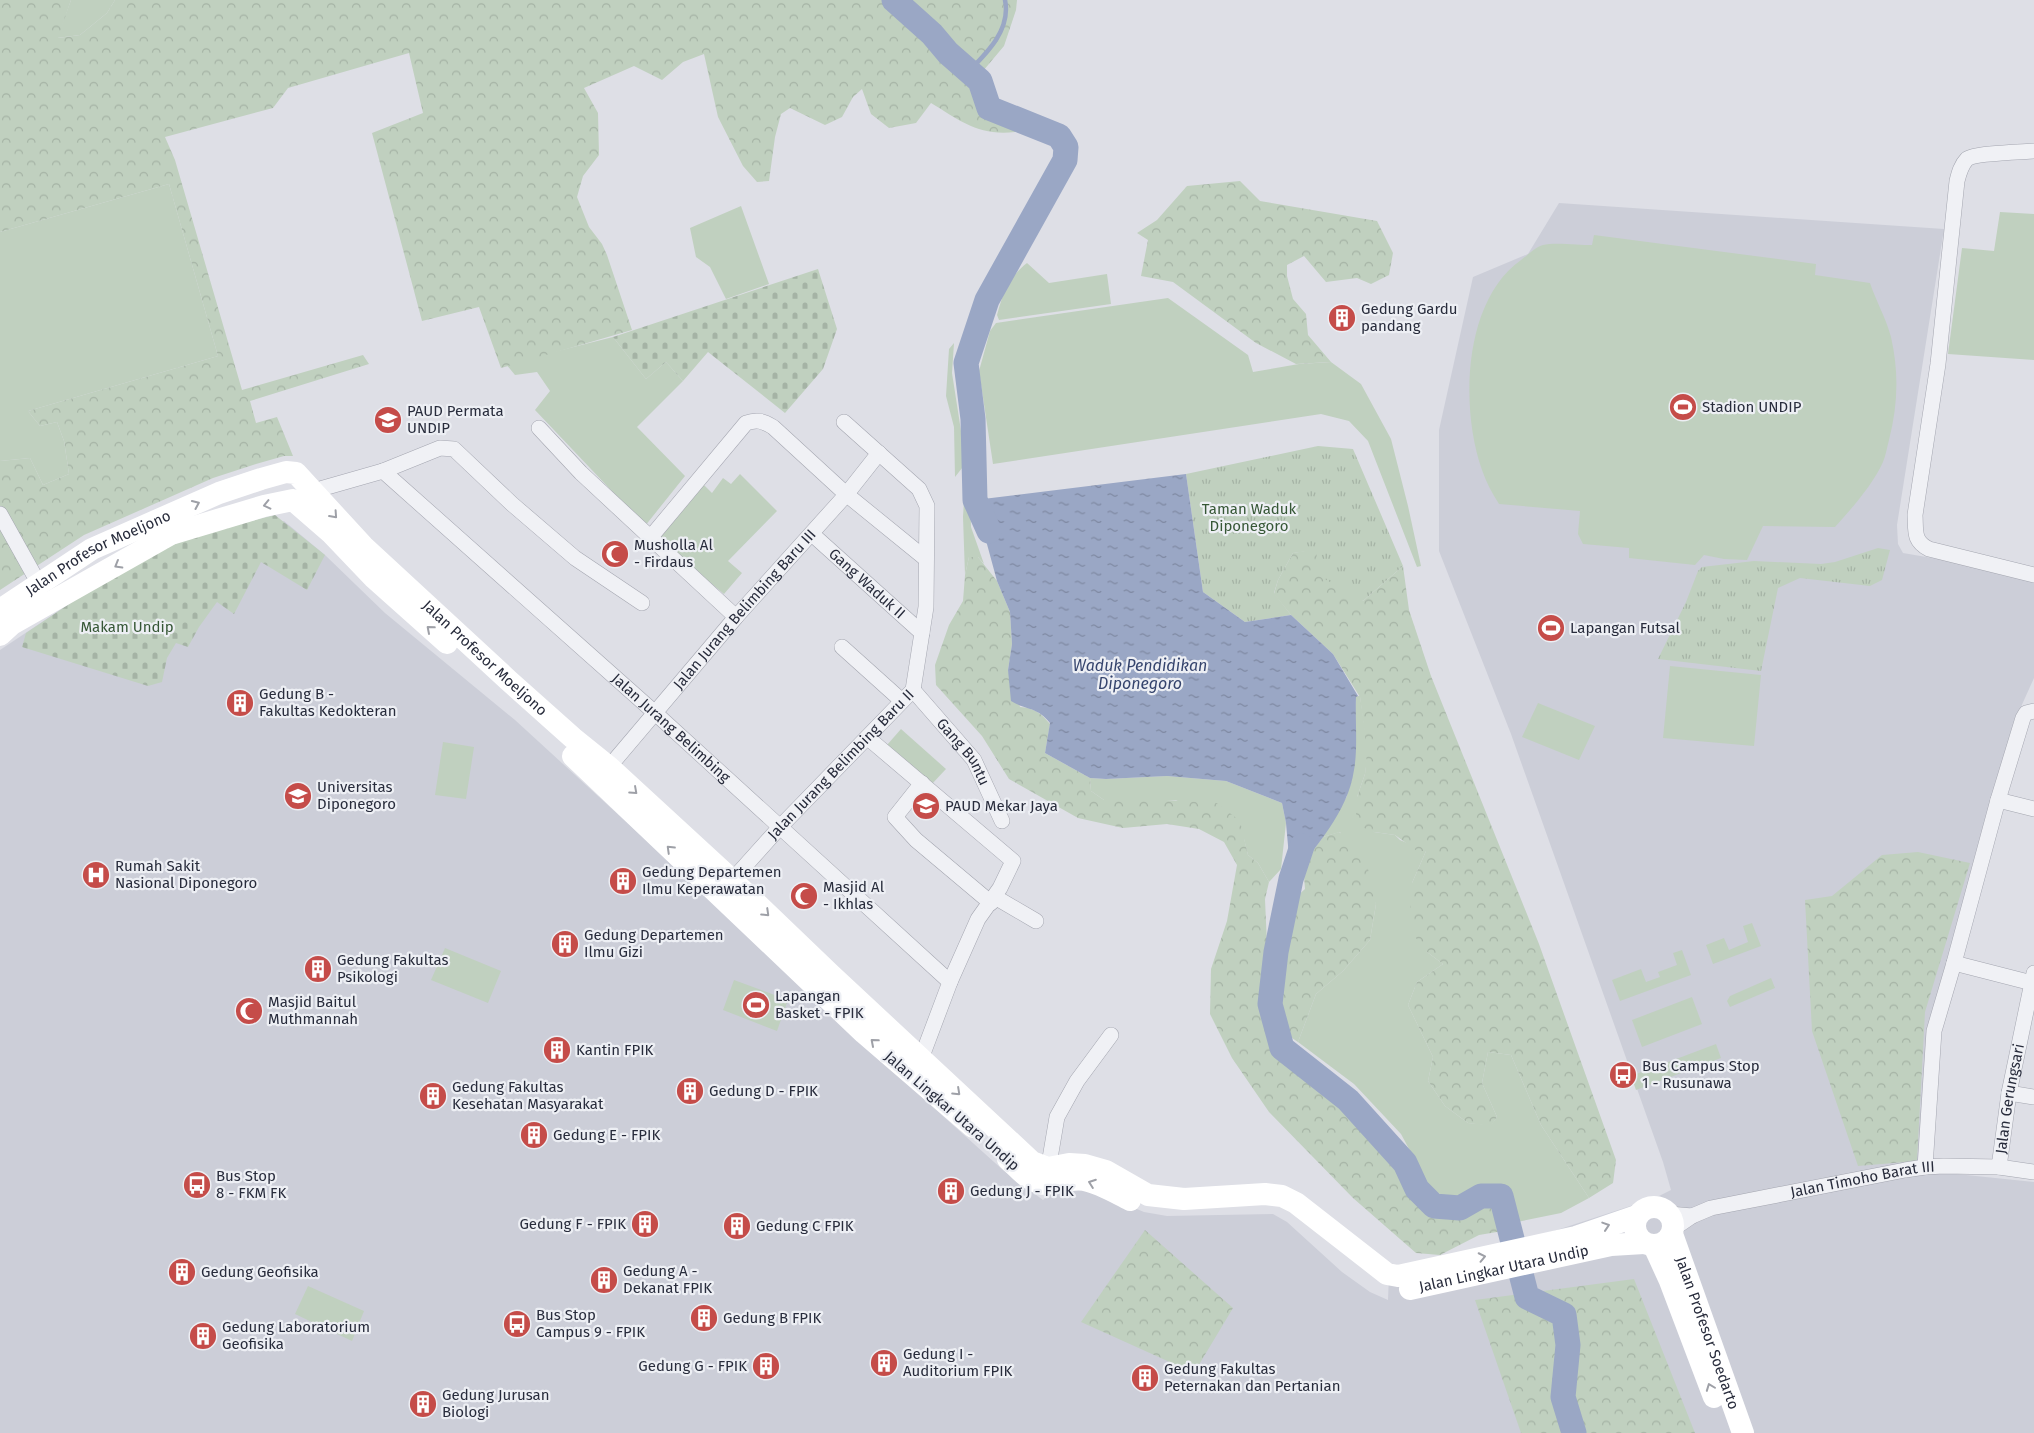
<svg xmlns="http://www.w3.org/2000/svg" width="2034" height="1433" font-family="'Fira Sans',sans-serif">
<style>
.built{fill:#ccced8}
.grass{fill:#c0d0bf}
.forest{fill:url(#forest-crowns)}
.cemetery{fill:url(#cemetery-stones)}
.park{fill:url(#park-tufts)}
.water{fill:url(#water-ripples)}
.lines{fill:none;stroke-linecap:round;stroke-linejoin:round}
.stream{stroke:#9aa7c5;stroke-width:4.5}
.river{stroke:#9aa7c5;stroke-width:25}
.street-casing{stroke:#a4a6b0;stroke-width:16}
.street{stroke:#f0f1f5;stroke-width:15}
.secondary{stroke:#fff;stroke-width:22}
.oneway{stroke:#9ea0a7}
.labels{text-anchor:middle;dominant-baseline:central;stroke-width:4.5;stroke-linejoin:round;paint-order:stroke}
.poi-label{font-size:15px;fill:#282c3c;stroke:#edeff4;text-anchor:start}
.park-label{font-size:15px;fill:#365736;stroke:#edeff4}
.street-label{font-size:15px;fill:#282c3c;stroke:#edeff4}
.water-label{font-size:16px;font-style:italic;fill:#35446d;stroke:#edeff4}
</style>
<defs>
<pattern id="forest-crowns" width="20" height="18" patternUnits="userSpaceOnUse" patternTransform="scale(1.25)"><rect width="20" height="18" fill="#c0d0bf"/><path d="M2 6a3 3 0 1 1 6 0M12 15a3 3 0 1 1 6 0" fill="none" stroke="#a5b3a5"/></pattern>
<pattern id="cemetery-stones" width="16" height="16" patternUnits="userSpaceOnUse" patternTransform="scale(1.25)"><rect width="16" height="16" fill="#c0d0bf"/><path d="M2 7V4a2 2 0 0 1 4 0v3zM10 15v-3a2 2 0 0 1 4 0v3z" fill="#a5b3a5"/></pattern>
<pattern id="park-tufts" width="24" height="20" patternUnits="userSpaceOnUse" patternTransform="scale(1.25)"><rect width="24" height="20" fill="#c0d0bf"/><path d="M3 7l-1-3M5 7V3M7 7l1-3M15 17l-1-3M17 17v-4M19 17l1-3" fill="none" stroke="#a5b3a5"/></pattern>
<pattern id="water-ripples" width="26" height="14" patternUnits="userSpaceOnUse" patternTransform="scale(1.25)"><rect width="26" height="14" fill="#9aa7c5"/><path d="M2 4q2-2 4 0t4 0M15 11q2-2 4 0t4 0" fill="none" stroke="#7e88a1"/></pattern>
</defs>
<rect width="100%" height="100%" fill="#dedfe6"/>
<!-- built -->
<path class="built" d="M1559,203L1944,229L1897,525L1898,544L1903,553L1973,565L2034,583V678L2020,709L1974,862L1931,1026L1923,1130L1937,1172L2034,1182V1433H0V650L87,592L284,521L325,555L385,613L515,720L694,884L903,1080L1004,1171L1043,1200L1058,1186L1070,1181L1144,1212L1167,1216L1273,1214L1287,1222L1342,1272L1370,1292L1388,1300L1389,1275L1557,1230L1655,1198L1671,1190L1663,1162L1511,734L1439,551V430L1473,277L1528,254Z"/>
<!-- grass -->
<path class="grass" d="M71,0H115L107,13L80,35L57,38Z
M169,184L218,356L28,411L40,426L57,422L64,441L69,474L43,485L30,458L0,461V232Z
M741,206L769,284L726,299L710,267L696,257L690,228Z
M2000,212L2034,214V360L1948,354L1962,248L1994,251Z
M1594,235L1816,264L1815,275L1870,283C1876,301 1886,318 1891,337C1899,372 1898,405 1889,440C1887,447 1886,455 1883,462C1872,486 1852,508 1835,527L1763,526L1747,560L1724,559L1704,555L1695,565L1629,558V548L1583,544L1578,534L1580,511L1499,504C1492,493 1486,482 1482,470C1460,408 1463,301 1521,260C1527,256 1535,247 1543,245C1553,242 1580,245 1592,245Z
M1027,263L1049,283L1107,274L1111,304L999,320L997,315C1004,291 1007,279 1027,263Z
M1168,298L1248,355L1253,372L1299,364L1331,362L1361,384L1391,439L1408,506L1421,566L1417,567L1368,441L1349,421L1321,414L993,464L979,371L990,331L996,323Z
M613,337L646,379L666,362L683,381L637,427L685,476L645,526L535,410L550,391L537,372L515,375L506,364Z
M954,343L952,373L966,463L955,477L954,427L946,396L949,349Z
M740,474L777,511L728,561L742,573L724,594L659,541L661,531L703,484L712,493L723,478L731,484Z
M970,484L971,527L984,564L978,557H969L965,575L963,517L965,485Z
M1670,666L1761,675L1754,746L1663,738Z
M1358,696H1360L1368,751L1365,774L1357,797L1374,832L1395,835L1400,840L1426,851L1412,883L1427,952L1443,964L1417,982L1408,1005L1433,1057L1428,1081L1445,1106L1468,1123L1491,1125L1497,1117L1482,1083L1488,1052L1511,1055L1541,1125L1589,1198L1561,1213L1517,1222L1507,1188L1477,1189L1455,1200L1425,1188L1416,1162L1401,1134L1354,1084L1298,1042L1316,994L1343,971L1370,940L1376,904L1340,832L1323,837L1347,796L1356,697Z
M1538,703L1595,726L1579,760L1522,737Z
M901,729L946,769L931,785L887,745Z
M443,742L474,747L466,799L435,795Z
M1167,776L1226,781L1282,803L1286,823L1281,869L1269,882L1258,863L1248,855L1244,839L1176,800H1104L1091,791L1090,778L1106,779Z
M1752,923L1761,946L1713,964L1706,945L1724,938L1729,950L1748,942L1743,926Z
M445,948L501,971L488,1003L431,980Z
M1682,950L1691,975L1620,1001L1612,980L1641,969L1646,982L1660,977L1658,972L1677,965L1673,953Z
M1771,978L1775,988L1730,1007L1727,1001L1730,996Z
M734,980L788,1000L777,1031L723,1010Z
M1692,997L1702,1024L1642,1047L1632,1020Z
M1716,1044L1721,1058L1636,1090L1631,1076Z
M308,1286L364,1311L352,1341L295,1314Z"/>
<!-- forest -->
<path class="forest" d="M0,0H71L58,38L80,35L107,13L115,0H1017L1016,10L1004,46L983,71L993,104L1012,110L1015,132C978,136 961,121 931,103L916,123L889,128L871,114L862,89L853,97L842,117L825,125L790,108L781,114L775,137L769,181L757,182L743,166L718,117L704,54L683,62L662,80L634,66L584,88L598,113L599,155L583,176L577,197L589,227L602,244L607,255L632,330L501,368L479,307L422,321L372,133L423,113L409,53L288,88L273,108L165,137L175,160L242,390L363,355L369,364L250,401L256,423L277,417L293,456H284L256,464L213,478L84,535L0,590V461L30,458L43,485L69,474L64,441L57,422L40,426L28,411L218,356L169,184L0,232Z
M1240,181L1260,201L1377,221L1393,253L1389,275L1371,284L1357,278L1326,282L1304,256L1287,265V276L1293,299L1306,314L1308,335L1331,362L1296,364L1256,343L1173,282L1141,276L1148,240L1137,233L1157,220L1187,186Z
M1317,549L1363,601L1403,566L1409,610L1431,676L1539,944L1616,1160L1613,1183L1589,1198L1541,1125L1511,1055L1488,1052L1482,1083L1497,1117L1491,1126L1468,1123L1445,1106L1428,1081L1433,1057L1408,1005L1417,982L1443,964L1427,952L1415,937L1410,911L1412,883L1426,851H1417L1395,835L1374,832L1364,828L1356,814L1357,797L1365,774L1367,751L1360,697L1333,654L1291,615L1274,594L1278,580L1293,553Z
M969,557H978L997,581L1010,612L1012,644L1008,670L1020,707C1034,708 1041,713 1050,724L1045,753L1090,778L1091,791L1104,800L1150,799L1217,803L1240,821L1248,855L1258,863L1269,882L1265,899L1267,945L1264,1007L1274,1056L1341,1102L1395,1166L1409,1191L1430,1210L1469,1212L1492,1203L1503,1231L1479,1235L1440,1255L1416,1253L1353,1198L1269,1112L1232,1058L1210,1014L1211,969L1227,921L1237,865L1224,842L1199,829L1167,824L1123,828L1078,818L1009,779L982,736L936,685L935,665L949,625L963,601L965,575Z
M1339,832L1354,842L1366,860L1376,904L1370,940L1343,971L1316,994L1298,1042L1289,1036L1280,1015L1279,993L1283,948L1294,899L1305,889L1303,863L1323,837Z
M1918,852L1970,863L1925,1012L1917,1161L1858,1166L1812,1031L1805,900L1832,896L1882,855Z
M1145,1230L1233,1308L1194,1373L1081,1322Z
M1634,1279L1695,1433H1521L1475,1300Z"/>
<!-- cemetery -->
<path class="cemetery" d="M818,269L837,329L823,369L785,413L708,352L683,381L666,362L646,379L613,337Z
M275,515L325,555L307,590L261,562L234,614L217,602L199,627L188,647L176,643L167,658L162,682L148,686L22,647L26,633L87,592L159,550L207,532Z"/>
<!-- park -->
<path class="park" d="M1318,446L1353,449L1403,566L1363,601L1316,574L1317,550L1293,553L1278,580L1274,593L1291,615L1245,622L1203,592L1186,474Z
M1878,548L1890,550L1882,580L1870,586L1800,578L1778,588L1761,671L1658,659L1686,602L1698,571L1702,567L1754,561L1821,564L1835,562Z"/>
<!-- water -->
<path class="water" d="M1186,474L1203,592L1245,622L1291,615L1333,654L1358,696L1356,697C1355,720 1358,749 1354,770C1348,812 1315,847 1291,879L1286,823L1282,803L1226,781L1167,776L1106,779L1090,778L1045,753L1050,723C1036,706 1027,711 1011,701L1008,670L1012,644L1010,612L997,581L975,500Z"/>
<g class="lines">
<!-- stream -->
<path class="stream" d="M969,71C988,52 1011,29 1005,0"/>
<!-- river -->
<path class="river" d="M894,0L932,34L948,53L980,81L989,108L1059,136L1066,147L1065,160L987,300L966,363L973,419L975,500L989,531
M1302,846L1291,879L1276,952L1270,1004L1282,1048L1348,1100L1405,1163L1417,1189L1434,1206L1460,1208L1481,1196H1501L1527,1297L1564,1315L1568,1345L1563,1397L1574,1433"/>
<defs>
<g id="street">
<path d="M2034,151C2022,152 1974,153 1967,159C1961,165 1959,173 1957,181L1938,364L1915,515C1916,531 1913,541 1929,549L2034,575"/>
<path d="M539,428L581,473L736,617"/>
<path d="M383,471L440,448L454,449L512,504L575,558L642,603"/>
<path id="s1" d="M306,493L383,471L654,712L950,982L921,1059"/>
<path d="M0,514L39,584"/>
<path id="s2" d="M812,534L922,633"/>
<path d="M650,538L746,423C757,419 763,421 773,427L846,494L926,559"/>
<path d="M842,647L902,701"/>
<path id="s3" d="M913,690L974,760L1002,821"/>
<path d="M868,738L1013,861L1000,888L978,919L950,982"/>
<path id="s4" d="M609,767L736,617L845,496L879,453"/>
<path d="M922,783L895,817L916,840L991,903"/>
<path d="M1998,800L2023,718L2026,713L2034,711"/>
<path id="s5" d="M726,887L779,828L913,690L926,607L927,506L919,489L844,422"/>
<path d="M995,897L1036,921"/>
<path d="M1954,963L2032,983"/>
<path d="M2009,1093L2034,1097"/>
<path d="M1925,1167L1934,1031L1954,963L1998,800L2034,809"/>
<path id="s6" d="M1999,1167L2009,1093L2034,973"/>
<path d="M1047,1176L1057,1117L1077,1081L1111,1035"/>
<path d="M1669,1214L1692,1216"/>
<path id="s7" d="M1673,1229L1692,1216L1711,1208L1905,1170L1925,1167L1944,1166L1999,1167L2034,1172"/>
</g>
</defs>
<!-- street casing -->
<use href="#street" class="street-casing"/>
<!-- street -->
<use href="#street" class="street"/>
<!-- secondary -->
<g class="secondary">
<path id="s8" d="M0,610L92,549L219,493L261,479L286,472L296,473L363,546L508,680L573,738L609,767L732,880L830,974L1032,1162L1048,1168L1069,1164L1085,1165L1106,1171L1148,1195L1184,1199L1265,1194L1282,1196L1296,1203L1387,1274L1398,1276L1576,1237L1637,1216"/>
<path d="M0,635L12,624L171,534L264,506L293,500L331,533L373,577L447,643"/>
<path d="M573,756L864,1033L973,1127"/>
<path d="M1008,1159C1018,1168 1030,1184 1046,1184C1059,1183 1071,1178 1084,1180C1100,1183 1116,1193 1130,1200"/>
<circle cx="1654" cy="1226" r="19"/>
<path id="s9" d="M1672,1234L1743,1433"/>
<path d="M1654,1246L1670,1281L1714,1397"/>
<path id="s10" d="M1410,1289L1611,1245L1644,1243"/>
</g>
</g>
<!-- one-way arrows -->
<defs><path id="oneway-chevron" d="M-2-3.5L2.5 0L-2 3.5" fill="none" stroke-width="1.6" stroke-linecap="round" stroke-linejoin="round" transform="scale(1.25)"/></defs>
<g class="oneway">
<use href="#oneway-chevron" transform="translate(196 504) rotate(-24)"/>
<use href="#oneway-chevron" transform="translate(267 505) rotate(167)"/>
<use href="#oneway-chevron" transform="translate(334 515) rotate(48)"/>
<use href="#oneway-chevron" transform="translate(118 565) rotate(150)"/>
<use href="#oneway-chevron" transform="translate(430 629) rotate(-139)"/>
<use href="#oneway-chevron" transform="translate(634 791) rotate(42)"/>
<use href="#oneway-chevron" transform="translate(670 849) rotate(-136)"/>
<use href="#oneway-chevron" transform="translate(766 913) rotate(44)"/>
<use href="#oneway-chevron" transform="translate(874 1042) rotate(-139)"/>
<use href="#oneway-chevron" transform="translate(957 1092) rotate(43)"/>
<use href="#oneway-chevron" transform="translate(1092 1183) rotate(-160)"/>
<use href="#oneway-chevron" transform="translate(1606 1226) rotate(-18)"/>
<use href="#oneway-chevron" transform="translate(1482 1257) rotate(-12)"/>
<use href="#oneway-chevron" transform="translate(1710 1387) rotate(-111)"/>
</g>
<!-- icons -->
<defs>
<symbol id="building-disc" viewBox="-11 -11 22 22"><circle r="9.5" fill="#c54c49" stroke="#edeff4"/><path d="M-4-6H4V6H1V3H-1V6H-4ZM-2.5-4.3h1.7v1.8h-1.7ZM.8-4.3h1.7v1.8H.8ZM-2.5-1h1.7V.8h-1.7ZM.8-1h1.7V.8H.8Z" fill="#fff"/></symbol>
<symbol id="stadium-disc" viewBox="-11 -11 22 22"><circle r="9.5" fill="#c54c49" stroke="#edeff4"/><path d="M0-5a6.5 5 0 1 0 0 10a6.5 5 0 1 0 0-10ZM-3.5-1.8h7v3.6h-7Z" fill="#fff"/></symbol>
<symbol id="school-disc" viewBox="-11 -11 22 22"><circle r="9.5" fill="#c54c49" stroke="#edeff4"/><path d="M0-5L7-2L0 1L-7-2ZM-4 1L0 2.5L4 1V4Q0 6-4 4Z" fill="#fff"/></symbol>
<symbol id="mosque-disc" viewBox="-11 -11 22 22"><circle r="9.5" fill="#c54c49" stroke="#edeff4"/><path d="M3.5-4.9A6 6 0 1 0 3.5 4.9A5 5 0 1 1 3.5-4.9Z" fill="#fff"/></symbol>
<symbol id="university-disc" viewBox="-11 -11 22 22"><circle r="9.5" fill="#c54c49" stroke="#edeff4"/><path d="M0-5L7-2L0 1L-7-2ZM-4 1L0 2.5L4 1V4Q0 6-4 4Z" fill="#fff"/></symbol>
<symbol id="hospital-disc" viewBox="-11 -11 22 22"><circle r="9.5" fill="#c54c49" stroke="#edeff4"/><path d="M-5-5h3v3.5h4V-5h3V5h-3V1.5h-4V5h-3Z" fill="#fff"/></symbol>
<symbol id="bus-disc" viewBox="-11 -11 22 22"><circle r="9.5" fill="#c54c49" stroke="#edeff4"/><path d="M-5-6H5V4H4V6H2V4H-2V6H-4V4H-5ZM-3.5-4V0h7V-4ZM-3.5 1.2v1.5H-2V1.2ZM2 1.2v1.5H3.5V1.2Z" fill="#fff"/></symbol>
</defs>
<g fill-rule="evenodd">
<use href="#building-disc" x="1326" y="302" width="32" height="32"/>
<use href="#stadium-disc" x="1667" y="391" width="32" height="32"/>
<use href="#school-disc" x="372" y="404" width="32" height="32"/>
<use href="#mosque-disc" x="599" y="538" width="32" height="32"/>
<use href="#stadium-disc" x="1535" y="612" width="32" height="32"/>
<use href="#building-disc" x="224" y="687" width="32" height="32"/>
<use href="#university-disc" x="282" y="780" width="32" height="32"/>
<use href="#school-disc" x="910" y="790" width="32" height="32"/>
<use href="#hospital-disc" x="80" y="859" width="32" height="32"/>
<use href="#building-disc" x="607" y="865" width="32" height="32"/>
<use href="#mosque-disc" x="788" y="880" width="32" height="32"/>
<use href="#building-disc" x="549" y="928" width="32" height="32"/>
<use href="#building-disc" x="302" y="953" width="32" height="32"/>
<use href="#stadium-disc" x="740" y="989" width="32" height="32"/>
<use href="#mosque-disc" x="233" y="995" width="32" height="32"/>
<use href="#building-disc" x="541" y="1034" width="32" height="32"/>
<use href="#bus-disc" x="1607" y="1059" width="32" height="32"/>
<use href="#building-disc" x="674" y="1075" width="32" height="32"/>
<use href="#building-disc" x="417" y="1080" width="32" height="32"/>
<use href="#building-disc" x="518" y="1119" width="32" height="32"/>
<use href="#bus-disc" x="181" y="1169" width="32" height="32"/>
<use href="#building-disc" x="935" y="1175" width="32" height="32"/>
<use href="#building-disc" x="629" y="1208" width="32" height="32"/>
<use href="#building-disc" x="721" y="1210" width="32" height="32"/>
<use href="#building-disc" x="166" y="1256" width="32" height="32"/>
<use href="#building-disc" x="588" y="1264" width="32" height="32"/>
<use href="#building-disc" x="688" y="1302" width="32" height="32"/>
<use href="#bus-disc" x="501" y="1308" width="32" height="32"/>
<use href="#building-disc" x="187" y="1320" width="32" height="32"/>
<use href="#building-disc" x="868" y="1347" width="32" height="32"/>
<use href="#building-disc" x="750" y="1350" width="32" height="32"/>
<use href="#building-disc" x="1129" y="1362" width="32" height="32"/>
<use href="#building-disc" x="407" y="1388" width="32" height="32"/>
</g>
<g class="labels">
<!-- poi labels -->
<g class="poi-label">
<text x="1361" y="309">Gedung Gardu<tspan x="1361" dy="17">pandang</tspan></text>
<text x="1702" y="407">Stadion UNDIP</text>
<text x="407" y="411">PAUD Permata<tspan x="407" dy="17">UNDIP</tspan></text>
<text x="634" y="545">Musholla Al<tspan x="634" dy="17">- Firdaus</tspan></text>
<text x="1570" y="628">Lapangan Futsal</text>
<text x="259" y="694">Gedung B -<tspan x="259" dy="17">Fakultas Kedokteran</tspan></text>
<text x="317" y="787">Universitas<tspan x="317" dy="17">Diponegoro</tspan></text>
<text x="945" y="806">PAUD Mekar Jaya</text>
<text x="115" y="866">Rumah Sakit<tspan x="115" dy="17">Nasional Diponegoro</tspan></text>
<text x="642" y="872">Gedung Departemen<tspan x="642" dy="17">Ilmu Keperawatan</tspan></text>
<text x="823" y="887">Masjid Al<tspan x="823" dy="17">- Ikhlas</tspan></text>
<text x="584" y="935">Gedung Departemen<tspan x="584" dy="17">Ilmu Gizi</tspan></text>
<text x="337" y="960">Gedung Fakultas<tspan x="337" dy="17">Psikologi</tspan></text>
<text x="775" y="996">Lapangan<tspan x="775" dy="17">Basket - FPIK</tspan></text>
<text x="268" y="1002">Masjid Baitul<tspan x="268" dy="17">Muthmannah</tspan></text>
<text x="576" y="1050">Kantin FPIK</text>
<text x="1642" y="1066">Bus Campus Stop<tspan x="1642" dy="17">1 - Rusunawa</tspan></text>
<text x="452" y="1087">Gedung Fakultas<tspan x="452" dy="17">Kesehatan Masyarakat</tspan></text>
<text x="709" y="1091">Gedung D - FPIK</text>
<text x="553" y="1135">Gedung E - FPIK</text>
<text x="216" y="1176">Bus Stop<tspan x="216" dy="17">8 - FKM FK</tspan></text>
<text x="970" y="1191">Gedung J - FPIK</text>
<text x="626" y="1224" text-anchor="end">Gedung F - FPIK</text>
<text x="756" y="1226">Gedung C FPIK</text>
<text x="623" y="1271">Gedung A -<tspan x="623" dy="17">Dekanat FPIK</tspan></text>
<text x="201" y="1272">Gedung Geofisika</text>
<text x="536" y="1315">Bus Stop<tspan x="536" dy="17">Campus 9 - FPIK</tspan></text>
<text x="723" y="1318">Gedung B FPIK</text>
<text x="222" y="1327">Gedung Laboratorium<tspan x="222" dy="17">Geofisika</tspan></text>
<text x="903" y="1354">Gedung I -<tspan x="903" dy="17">Auditorium FPIK</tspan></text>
<text x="747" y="1366" text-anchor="end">Gedung G - FPIK</text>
<text x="1164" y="1369">Gedung Fakultas<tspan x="1164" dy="17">Peternakan dan Pertanian</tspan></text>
<text x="442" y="1395">Gedung Jurusan<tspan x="442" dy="17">Biologi</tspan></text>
</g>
<!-- park labels -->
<g class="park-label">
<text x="1249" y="509">Taman Waduk<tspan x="1249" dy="17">Diponegoro</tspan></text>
<text x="127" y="627">Makam Undip</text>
</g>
<!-- street labels -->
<g class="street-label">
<text stroke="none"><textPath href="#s8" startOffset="114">Jalan Profesor Moeljono</textPath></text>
<text stroke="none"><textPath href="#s2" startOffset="74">Gang Waduk II</textPath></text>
<text stroke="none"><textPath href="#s4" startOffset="208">Jalan Jurang Belimbing Baru III</textPath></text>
<text stroke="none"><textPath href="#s8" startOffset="594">Jalan Profesor Moeljono</textPath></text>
<text stroke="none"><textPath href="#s1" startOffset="466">Jalan Jurang Belimbing</textPath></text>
<text stroke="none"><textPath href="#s3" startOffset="80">Gang Buntu</textPath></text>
<text stroke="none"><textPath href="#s5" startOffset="168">Jalan Jurang Belimbing Baru II</textPath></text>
<text stroke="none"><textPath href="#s6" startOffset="69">Jalan Gerungsari</textPath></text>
<text transform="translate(952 1111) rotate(41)">Jalan Lingkar Utara Undip</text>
<text stroke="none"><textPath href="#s7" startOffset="198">Jalan Timoho Barat III</textPath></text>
<text stroke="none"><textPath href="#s10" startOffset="96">Jalan Lingkar Utara Undip</textPath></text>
<text stroke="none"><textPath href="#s9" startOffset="105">Jalan Profesor Soedarto</textPath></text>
</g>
<!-- water labels -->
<g class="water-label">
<text x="1140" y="665">Waduk Pendidikan<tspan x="1140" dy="18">Diponegoro</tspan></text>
</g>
</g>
</svg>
